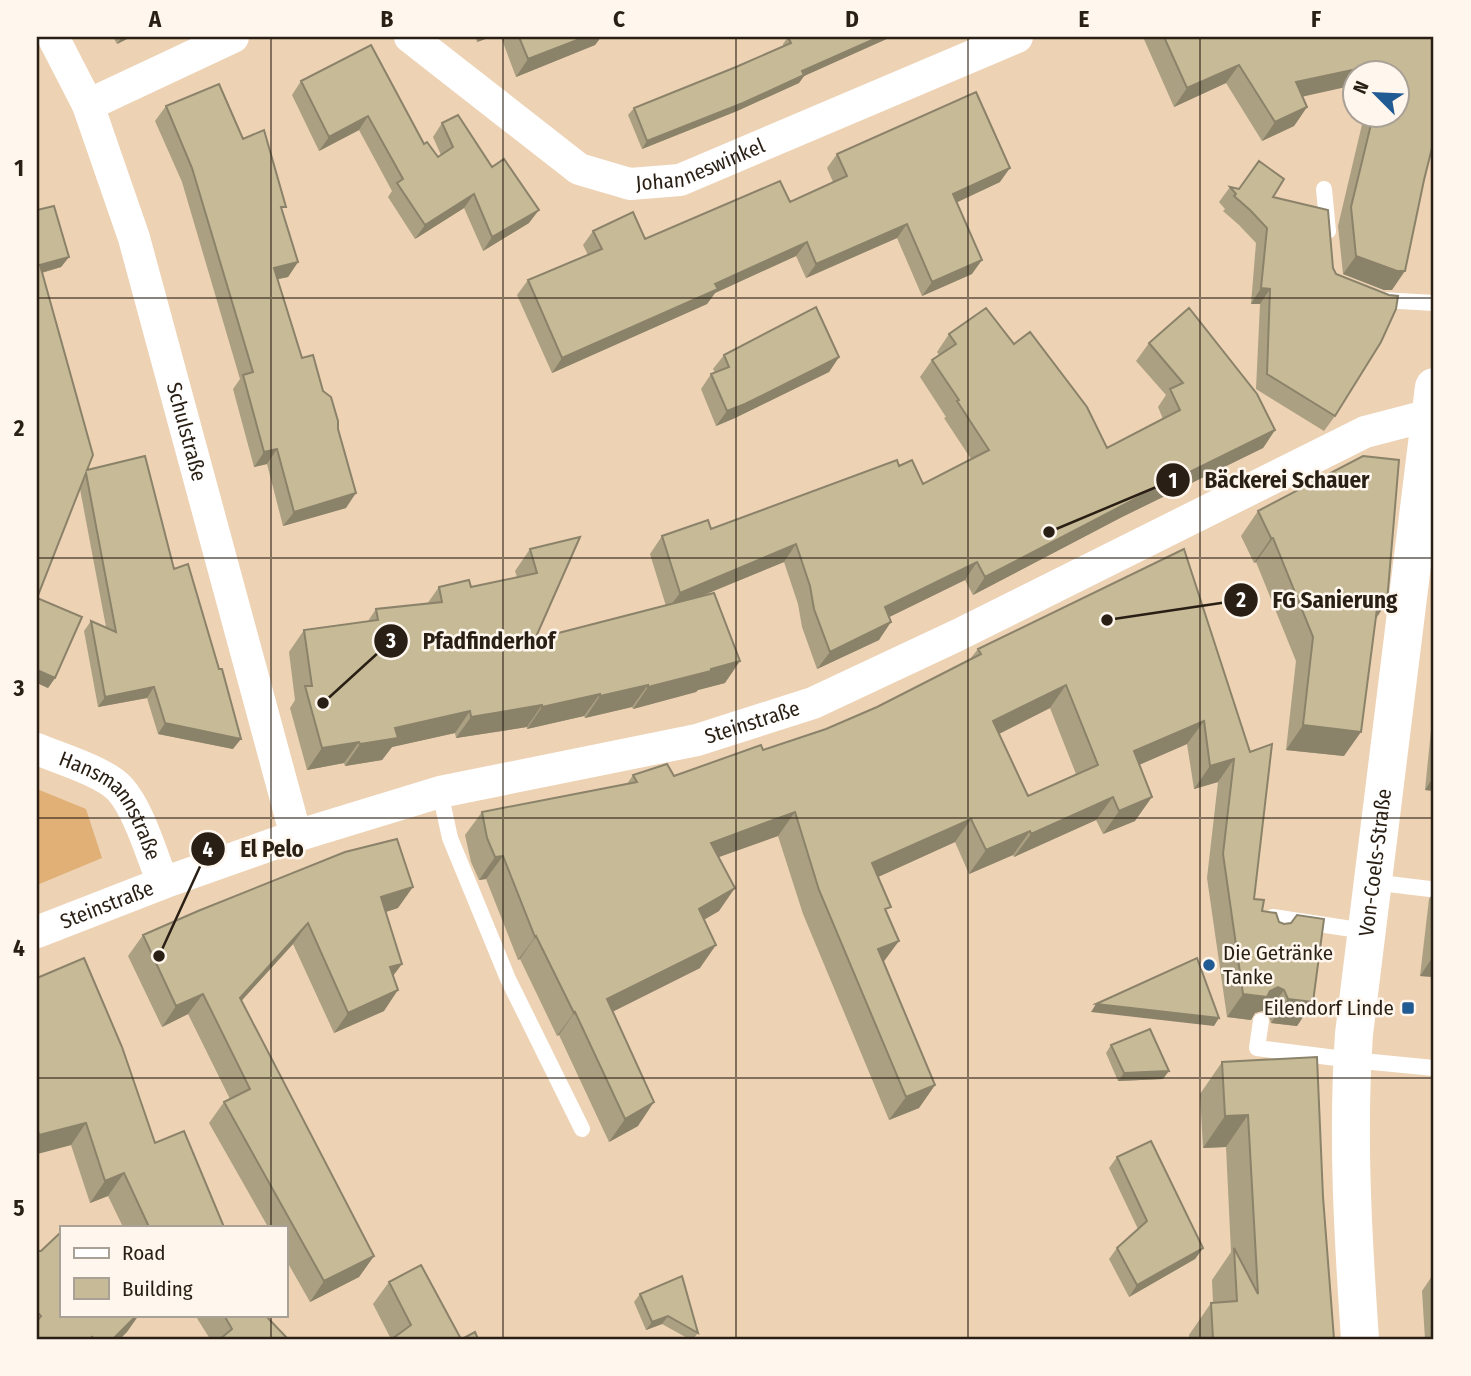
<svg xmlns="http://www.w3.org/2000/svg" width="1471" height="1376" font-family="'Fira Sans Condensed',sans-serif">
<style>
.green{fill:#e0b077}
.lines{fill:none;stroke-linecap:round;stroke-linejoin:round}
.service{stroke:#fff;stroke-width:16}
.minor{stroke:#fff;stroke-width:32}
.secondary{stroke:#fff;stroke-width:38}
.wall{fill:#aba082;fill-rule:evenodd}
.shaded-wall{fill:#8b826a}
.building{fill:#c7ba97;stroke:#8b826a;stroke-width:2;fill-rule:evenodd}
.grid{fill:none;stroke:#291f14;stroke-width:2;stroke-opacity:0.55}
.poi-dot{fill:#215b93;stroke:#fff6ed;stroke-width:2.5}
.labels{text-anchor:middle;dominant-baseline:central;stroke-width:5;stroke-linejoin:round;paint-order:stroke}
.street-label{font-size:21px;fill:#291f14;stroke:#fff6ed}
.poi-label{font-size:21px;fill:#291f14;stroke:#fff6ed;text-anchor:start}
.leader{fill:none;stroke:#291f14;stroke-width:2.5}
.callout-dot{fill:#291f14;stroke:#fff6ed;stroke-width:2.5}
.mark-label{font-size:21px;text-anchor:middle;font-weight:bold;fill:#fff}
.callout-label{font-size:23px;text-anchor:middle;font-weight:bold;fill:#291f14;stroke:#fff6ed;stroke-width:5;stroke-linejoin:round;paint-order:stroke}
.neatline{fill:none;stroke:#291f14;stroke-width:2.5}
.grid-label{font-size:23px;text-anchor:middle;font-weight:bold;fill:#291f14}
</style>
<rect width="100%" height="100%" fill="#edd2b4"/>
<!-- green -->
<path class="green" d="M37,789L86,809L102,858L37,885Z"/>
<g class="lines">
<!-- service -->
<path class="service" d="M1324,189L1328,231
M1378,298L1382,300L1434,303
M440,792L450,838L508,979L582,1129
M1372,882L1430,889
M1271,931L1273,917L1365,931
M1261,1021L1257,1048L1352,1060L1434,1068"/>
<!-- minor -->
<g class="minor">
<path id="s1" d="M53,37L88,105L134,238L296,836"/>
<path id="s2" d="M410,37L579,169L630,184L680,180L1017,37"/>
<path d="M88,105L233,37"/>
<path id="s3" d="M37,749C59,758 105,772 120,789C139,810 152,856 163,883"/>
<path id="s4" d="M37,932L163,883L296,836L440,792L697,740L813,703L958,635L1365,432L1434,414"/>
</g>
<!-- secondary -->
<path class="secondary" id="s5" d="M1360,1339C1353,1237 1347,1136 1354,1034L1434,387"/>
</g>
<!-- wall -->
<path class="wall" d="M113,37H131L117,44Z
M475,37H491L477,42Z
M501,37H601L595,45L516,77Z
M788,37H891L804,76L799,83L737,111L642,149L628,115L634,108L736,67L783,46V44Z
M1143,37H1434L1392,290H1384L1343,274L1338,226L1364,116H1397V74H1355L1302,96L1307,107L1294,126L1262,141L1226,83L1174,107Z
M301,81L424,144L438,157L441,155L433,137L442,123L529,223L483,251L464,208L415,239L388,197L392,191L359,130L319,151L292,95Z
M166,106L243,139L282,212L298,262L288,277L278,279L302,358L323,391L338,429L346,508L283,526L267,464L254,467L233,389L240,379L182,182L155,121Z
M837,154L1000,182L956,202L972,274L922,296L897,238L806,278L796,256L715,293L707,304L552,373L517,295L528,280L588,255L583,245L593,231L645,239L790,202L833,182L827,168Z
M1230,187L1273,197L1335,416L1324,431L1256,389L1260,304H1251L1256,243L1239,225L1223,211L1225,209L1219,202Z
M37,210L69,257L61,267L42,273L87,470L174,569L233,749L158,734L147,698L98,707L84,631L91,621L106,627L80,489L37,598L55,678L48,688L37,683Z
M949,334L1014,344L1107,448L1163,419L1158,407L1166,395L1136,361L1149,343L1275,430L1263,448L1122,517L973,595L965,580L889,617L879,640L817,669L802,627L798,604L784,562L699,597L725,683L698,690L696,692L633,709L632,707L585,718L584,716L527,729V727L456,738L455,733L392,747L382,760L345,766L344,763L307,770L290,708L295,700L289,652L304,630L368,621L376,609L427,604L439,587H471L517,577L515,571L530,549L580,537L535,639L666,606L650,554L662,536L711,529L899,466L923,484L971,459L944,418L946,417L920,377L932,360L939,355L937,352Z
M724,355L839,357L829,372L735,418L716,426L701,389L711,374L715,372L713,369Z
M1258,511L1387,602L1376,619L1344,756L1286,750L1296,661L1256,562L1254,563L1241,536Z
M1184,549L1250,752L1254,899L1262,911L1313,1002L1297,1026L1271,1023L1268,1013L1262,1011L1255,1013L1251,1020L1227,1017L1207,878L1218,782L1194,789L1187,744L1139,765L1135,821L1103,834L1096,820L1014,857L1013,855L969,874L955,842L878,877L887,913L883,962L935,1085L919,1108L889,1120L803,914L778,836L718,857L719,911L704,920L700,968L612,1012L638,1126L609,1142L559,1035L557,1036L520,959L518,960L486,879L479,880L471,862L465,835L482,812L627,784L633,775L674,776L763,750L826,729L877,707L970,659L978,649ZM1050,708L1076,774L1028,796L999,734Z
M1434,700V791L1425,790Z
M1434,857V880L1432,879Z
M1434,892V977L1420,976L1429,899Z
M398,908L386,912L393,976L384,1011L334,1033L293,944L241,1001L374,1256L359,1277L310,1302L285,1258V1227H268L209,1123L224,1102L230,1099L188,1014L162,1027L128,956L143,935Z
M37,978L155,1143L224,1227H123L108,1196L90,1203L71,1145L37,1154Z
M1111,1045L1163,1079L1118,1081L1106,1053Z
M1222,1062L1323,1197L1334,1339H1189V1335L1211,1303H1213L1212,1280L1231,1252L1226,1147L1203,1148L1200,1094Z
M1117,1157L1203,1248L1195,1259L1129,1297L1109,1259L1117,1248L1138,1229L1109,1168Z
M1434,1273V1339H1425L1422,1291Z
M389,1282L461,1339H391L373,1304Z
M640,1294L698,1333L693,1339H689L662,1324L646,1330L634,1302Z
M195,1315H265L288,1339H210Z"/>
<!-- shaded-wall -->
<path class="shaded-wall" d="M122,37H131L117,44Z
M481,37H491L477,42Z
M585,37H601L595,45L516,77L528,59Z
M879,37H891L804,76L799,83L737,111L642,149L647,141Z
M1239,65L1226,83L1174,107L1187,88Z
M1376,65L1370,74H1355V85L1283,101L1296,82Z
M1307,107L1294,126L1262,141L1275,122Z
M368,116L359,130L319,151L329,137Z
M1010,168L1000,182L943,209L953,194Z
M474,194L464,208L415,239L425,225Z
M539,210L529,223L483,251L492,237Z
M907,224L897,238L806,278L816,264Z
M807,242L796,256L715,293L707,304L552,373L562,358L715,284Z
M1356,256L1405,271L1392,290H1384L1343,274Z
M69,257L61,267L37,274L40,265Z
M982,260L972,274L922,296L932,282Z
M298,262L288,277L264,282L274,268Z
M1261,288L1270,289L1260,304H1251Z
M839,357L829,372L735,418L716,426L727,411Z
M1275,430L1263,448L1122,517L973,595L985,577L1135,499Z
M277,449L267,464L254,467L264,452Z
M356,493L346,508L283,526L294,512Z
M1271,538H1273L1256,562L1254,563Z
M796,544L784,562L667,610L680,593Z
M977,562L965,580L873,625L885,607Z
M1378,601L1387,602L1370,626Z
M891,622L879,640L817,669L830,652Z
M740,661L725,683L698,690L696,692L633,709L648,687Z
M37,670L55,678L48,688L37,683Z
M648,685L632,707L585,718L600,696Z
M1066,685L1050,708L977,745L993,721Z
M154,687L147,698L98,707L105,697Z
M600,694L584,716L527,729L542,707Z
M542,705L527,727L456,738L471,717Z
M470,711L455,733L392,747L382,760L345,766L360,744L395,728Z
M1204,721L1187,744L1118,774L1134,751Z
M165,723L241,739L233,749L158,734Z
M1303,725L1361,732L1344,756L1286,750Z
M359,742L344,763L307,770L322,748Z
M1234,759L1218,782L1194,789L1210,766Z
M1434,776V791L1425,790Z
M1113,797L1096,820L1014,857L1031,834Z
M1152,797L1135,821L1103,834L1119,811Z
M795,812L778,836L694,866L711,843Z
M971,819L955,842L856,887L872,863Z
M1030,831L1013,855L969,874L986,850Z
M503,856L486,879L479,880L495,857Z
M413,887L398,908L366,918L381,897Z
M735,888L719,911L682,932L699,909Z
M308,923L293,944L225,1019L240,998Z
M536,936L520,959L518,960L535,937Z
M899,941L882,964L878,949Z
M716,945L700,968L590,1023L607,999Z
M1434,955V977L1420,976Z
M402,964L387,984L390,967Z
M1278,987L1284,990L1268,1013L1262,1011L1255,1013L1251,1020L1227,1017L1243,994L1270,991Z
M398,990L384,1011L334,1033L348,1013Z
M203,994L188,1014L162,1027L176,1006Z
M1288,999L1313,1002L1297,1026L1271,1023Z
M1096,1004L1219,1018L1214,1026L1091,1012Z
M575,1012L559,1035L557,1036L574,1013Z
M1169,1071L1163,1079L1118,1081L1124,1073Z
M935,1085L919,1108L889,1120L906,1097Z
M654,1102L638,1126L609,1142L625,1119Z
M1248,1115L1226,1147L1203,1148L1225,1116Z
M86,1123L71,1145L37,1154V1138L39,1135Z
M124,1173L108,1196L90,1203L105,1181Z
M1203,1248L1195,1259L1129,1297L1137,1285Z
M374,1256L359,1277L310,1302L324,1281Z
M137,1315H139L127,1332L120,1339H113Z
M668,1316L662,1324L646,1330L652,1322Z"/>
<!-- building -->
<path class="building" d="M519,37H585L528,59Z
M788,37H879L802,71L804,75L743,103L647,141L634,108L736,67L791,43Z
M1164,37H1434V140L1424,180L1405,271H1397L1356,256L1351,207L1373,116H1397V74H1383V71L1376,74V65L1296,82L1307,107L1275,122L1239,65L1187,88Z
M371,45L424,144L427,142L438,157L453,147L442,123L458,115L492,167L504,159L539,210L492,237L474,194L425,225L397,183L403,179L368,116L329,137L301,81Z
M219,84L243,139L264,130L286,207H281L298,262L274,268L302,358L313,355L323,391L331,397L338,421V429L356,493L294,512L277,449L264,452L243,375L253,372L192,168L166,106Z
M976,92L1010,168L953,194L982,260L932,282L907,224L816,264L807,242L715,284L718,289L562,358L528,280L602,249L593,231L633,212L645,239L780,181L790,202L847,176L837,154Z
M1259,161L1284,179L1273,197L1328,210L1333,268L1336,274L1389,295L1398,296L1396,309L1381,342L1335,416L1267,374L1270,289L1261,288L1267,228L1250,210L1234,196L1236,194L1230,187L1239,189Z
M54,206L69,257L40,265L93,455L87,470L145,456L174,569L188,564L219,669H222L241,739L165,723L154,687L105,697L91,621L116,632L86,473L37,598L82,617L55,678L37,670V210Z
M816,307L839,357L745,404L727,411L711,374L729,367L724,355Z
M986,308L1014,344L1030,332L1087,407L1107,448L1180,410L1170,389L1183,383L1149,343L1189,308L1257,394L1275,430L1135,499L985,577L977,562L885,607L891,622L830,652L814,609L810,586L796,544L680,593L662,536L708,520L711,529L897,460L899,466L912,460L923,484L989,450L957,401L959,400L932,360L956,344L949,334Z
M1363,456L1399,460L1387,602L1378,601L1361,732L1303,725L1313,637L1273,538H1271L1258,511Z
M580,537L535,639L714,593L740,661L711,669V671L648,687V685L600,696V694L542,707V705L471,717L470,711L395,728L398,738L360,744L359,742L322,748L305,686H312L304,630L378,620L376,609L442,602L439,587L469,580L471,587L537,573L530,549Z
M1184,549L1250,752L1272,744L1254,899L1264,900L1262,911L1276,913L1279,922L1284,924L1291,923L1297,915L1324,919L1313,1002L1288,999L1284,990L1278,987L1270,991L1267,997L1243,994L1223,854L1234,759L1210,766L1204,721L1134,751L1152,797L1119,811L1113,797L1031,834L1030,831L986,850L971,819L872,863L891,907L885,909L899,941L878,949L935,1085L906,1097L819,890L795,812L711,843L735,888L699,909L716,945L607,999L654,1102L625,1119L575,1012L574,1013L536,936L535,937L503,856L495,857L487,838L482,812L637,782L633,775L667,764L674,776L761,745L763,750L826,729L877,707L981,654L978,649ZM1066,685L1098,765L1028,796L993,721Z
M397,839L413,887L381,897L402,964L390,967L398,990L348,1013L308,923L240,998L374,1256L324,1281L224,1102L250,1089L203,994L176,1006L143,935L198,911L345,852Z
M84,958L122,1047L155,1143L184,1131L224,1227H149L124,1173L105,1181L86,1123L39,1135L37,1126V978Z
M1197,958L1219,1018L1096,1004Z
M1150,1029L1169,1071L1124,1073L1111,1045Z
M1317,1057L1323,1197L1334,1339H1213L1211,1303L1237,1301L1234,1248L1258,1294L1248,1115L1225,1116L1222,1062Z
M1151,1141L1203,1248L1137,1285L1117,1248L1147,1221L1117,1157Z
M61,1232V1315H137L113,1339H94L92,1337L90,1339H37V1321L41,1316L37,1312V1251H41Z
M421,1265L461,1339H392L411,1325L389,1282Z
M682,1276L698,1333L668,1316L652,1322L640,1294Z
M224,1315H265L288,1339H220L232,1329Z
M475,1332L478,1339H462Z"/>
<!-- grid -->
<path class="grid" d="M271,37V1227M503,37V1339M736,37V1339M968,37V1339M1200,37V1339M37,298H1434M37,558H1434M37,818H1434M37,1078H1434M271,1315V1339"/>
<!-- markers -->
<g class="poi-dot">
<circle cx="1209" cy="965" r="7"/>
<rect x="1401" y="1001" width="14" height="14" rx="3.5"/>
</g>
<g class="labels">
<!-- street labels -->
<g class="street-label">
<text stroke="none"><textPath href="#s2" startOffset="341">Johanneswinkel</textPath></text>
<text stroke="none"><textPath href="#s1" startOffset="418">Schulstraße</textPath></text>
<text stroke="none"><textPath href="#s4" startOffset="747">Steinstraße</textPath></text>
<text stroke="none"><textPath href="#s3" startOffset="98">Hansmannstraße</textPath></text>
<text stroke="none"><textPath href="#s5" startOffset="478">Von-Coels-Straße</textPath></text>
<text stroke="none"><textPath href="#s4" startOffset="75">Steinstraße</textPath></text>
</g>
<!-- poi labels -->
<g class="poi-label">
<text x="1223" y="953">Die Getränke<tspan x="1223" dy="24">Tanke</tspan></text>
<text x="1394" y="1008" text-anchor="end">Eilendorf Linde</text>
</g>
</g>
<!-- callouts -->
<path class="leader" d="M1049 532L1173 480M1107 620L1241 600M323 703L391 641M159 956L208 849"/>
<g class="callout-dot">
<circle cx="1049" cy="532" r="7"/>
<circle cx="1107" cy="620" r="7"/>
<circle cx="323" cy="703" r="7"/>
<circle cx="159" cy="956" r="7"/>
<circle cx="1173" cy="480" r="18"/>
<circle cx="1241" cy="600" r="18"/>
<circle cx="391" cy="641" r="18"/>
<circle cx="208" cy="849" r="18"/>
</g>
<g class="mark-label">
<text x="1173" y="488">1</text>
<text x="1241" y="607">2</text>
<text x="391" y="648">3</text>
<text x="208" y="857">4</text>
</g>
<g class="callout-label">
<text x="1287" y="488">Bäckerei Schauer</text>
<text x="1335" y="608">FG Sanierung</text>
<text x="489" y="649">Pfadfinderhof</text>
<text x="272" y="857">El Pelo</text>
</g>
<!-- border -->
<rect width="1471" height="1376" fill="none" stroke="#fff6ed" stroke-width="77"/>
<!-- legend -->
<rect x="60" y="1226" width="228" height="91" fill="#fff6ed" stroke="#a9a096" stroke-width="2"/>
<rect x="74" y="1248" width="35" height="10" fill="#ffffff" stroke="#a9a096" stroke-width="2"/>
<text x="122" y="1260" font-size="21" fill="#291f14">Road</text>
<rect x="74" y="1278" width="35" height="21" fill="#c7ba97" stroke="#a9a096" stroke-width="2"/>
<text x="122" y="1296" font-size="21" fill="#291f14">Building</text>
<!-- north arrow -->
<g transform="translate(1376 94) rotate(294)"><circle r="33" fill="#fff6ed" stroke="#a9a096" stroke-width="2"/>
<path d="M0-5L12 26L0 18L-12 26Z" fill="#215b93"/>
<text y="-10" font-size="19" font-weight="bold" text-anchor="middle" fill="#291f14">N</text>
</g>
<rect x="38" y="38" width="1394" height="1300" class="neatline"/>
<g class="grid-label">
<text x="155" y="27">A</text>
<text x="387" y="27">B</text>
<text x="619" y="27">C</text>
<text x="852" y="27">D</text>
<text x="1084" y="27">E</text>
<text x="1316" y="27">F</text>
<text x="19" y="176">1</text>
<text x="19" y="436">2</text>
<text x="19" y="696">3</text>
<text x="19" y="956">4</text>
<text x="19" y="1216">5</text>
</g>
</svg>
